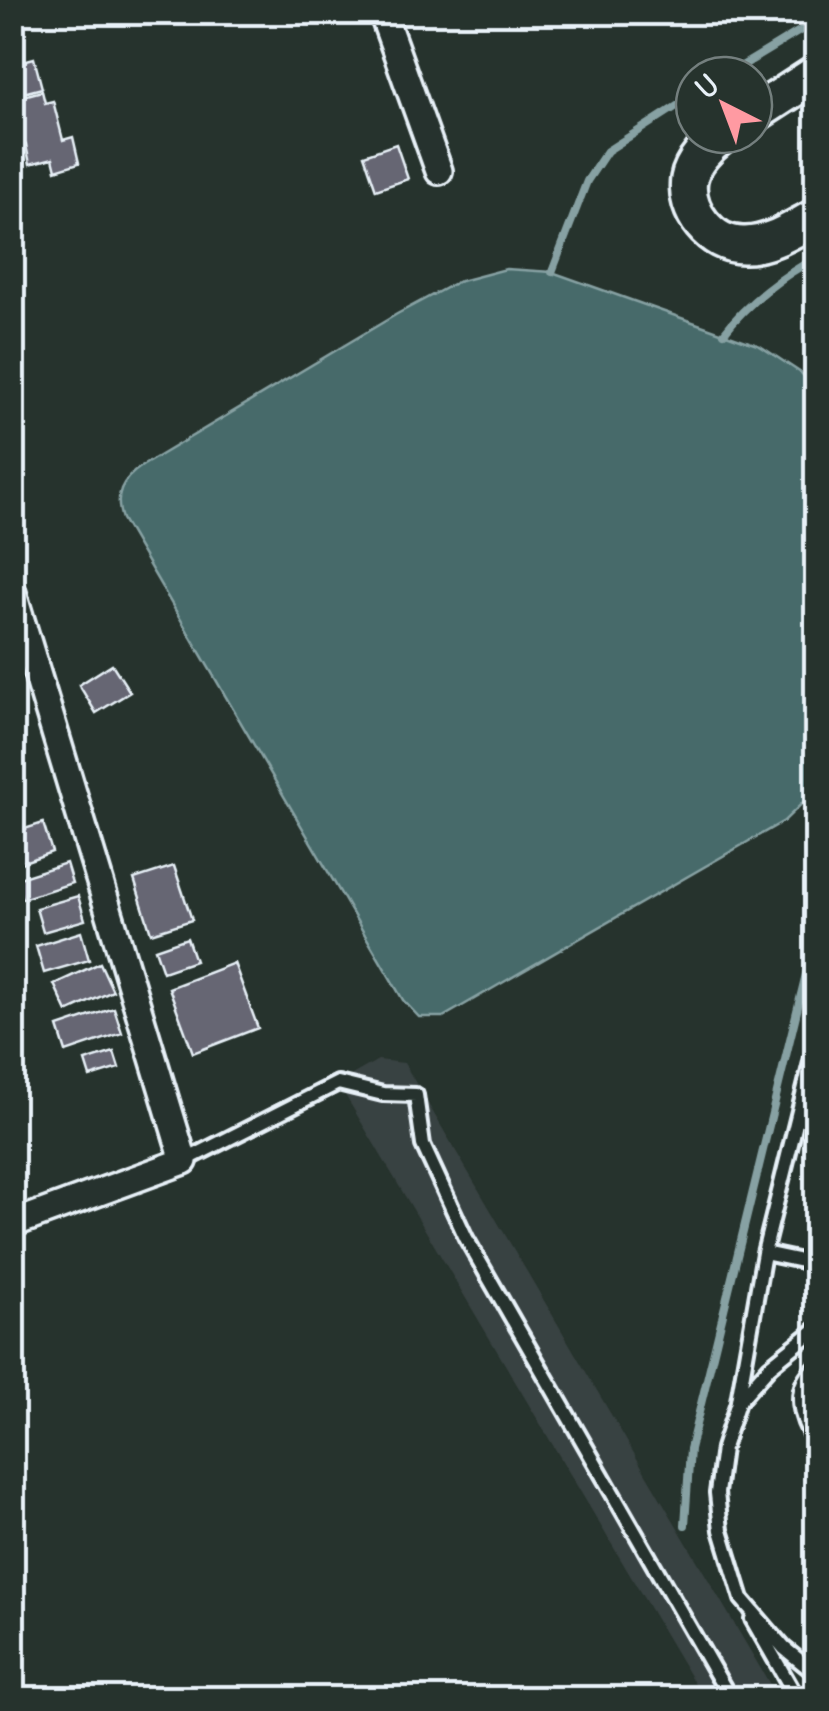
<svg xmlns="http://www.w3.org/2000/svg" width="829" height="1711" font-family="Delius,sans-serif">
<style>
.built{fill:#394242}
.water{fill:#466b6a;stroke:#87a1a3;stroke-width:2.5}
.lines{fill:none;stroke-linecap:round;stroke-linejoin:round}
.stream{stroke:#87a1a3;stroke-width:8}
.building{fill:#666673;stroke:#e8f1f8;stroke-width:2.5}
.lane-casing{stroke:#e8f1f8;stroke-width:20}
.street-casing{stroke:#e8f1f8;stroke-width:32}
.secondary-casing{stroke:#e8f1f8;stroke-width:42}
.lane{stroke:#26332d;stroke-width:12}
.street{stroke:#26332d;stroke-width:25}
.secondary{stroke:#26332d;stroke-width:35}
</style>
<rect width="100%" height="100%" fill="#26332d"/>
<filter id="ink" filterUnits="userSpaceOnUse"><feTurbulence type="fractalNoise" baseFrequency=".01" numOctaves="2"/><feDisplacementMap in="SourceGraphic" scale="20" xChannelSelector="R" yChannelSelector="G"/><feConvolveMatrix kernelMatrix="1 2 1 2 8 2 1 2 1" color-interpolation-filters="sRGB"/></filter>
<g filter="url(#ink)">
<!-- built -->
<path class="built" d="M378,1060L404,1063L778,1698H703L338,1083Z"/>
<!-- water -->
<path class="water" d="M506,269L552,272L760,346L801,373L816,388V790L784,821L443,1017H419L403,1000L122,519C114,495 121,480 142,466L397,314L457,282Z"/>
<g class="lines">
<!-- stream -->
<path class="stream" d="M727,75L816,21
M552,272L587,181L607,151L694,95
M724,333C747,303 783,275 816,258
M685,1525L690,1449L816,933"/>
</g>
<!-- building -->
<path class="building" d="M34,58L42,88L12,96V64Z
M42,91L45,103L53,101L63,140L73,137L79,163L56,170L53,158L30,164L26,145L12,148V99Z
M396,144L408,179L376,190L364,155Z
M112,664L130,692L96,713L79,685Z
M43,823L52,852L18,864L12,833Z
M66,863L72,883L22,899L16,879Z
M174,866L192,920L151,933L134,879Z
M78,896L85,920L43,932L36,908Z
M81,932L89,960L44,973L36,946Z
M187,938L195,961L163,972L155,949Z
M100,963L113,991L67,1012L54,984Z
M234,963L258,1028L193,1053L169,988Z
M114,1008L122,1033L66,1052L58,1027Z
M114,1052L119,1068L90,1077L85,1061Z"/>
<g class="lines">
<defs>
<path id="lane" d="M184,1161L338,1083L383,1094L416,1095L423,1145L466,1238L730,1698
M764,1253L816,1264
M816,1329L770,1366L738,1402L723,1448L717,1493L721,1530L742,1599L784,1648L816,1674
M816,1367C790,1388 800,1419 816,1444
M738,1401L764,1253L816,1042
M752,1619L797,1698"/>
<path id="street" d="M382,12L439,171
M12,590L184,1161L12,1224"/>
<path id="secondary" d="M754,114L816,74
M722,135C709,145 692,162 689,179C684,211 711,245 743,245C769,246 793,229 816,217"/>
</defs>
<!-- lane casing -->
<use href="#lane" class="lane-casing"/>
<!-- street casing -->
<use href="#street" class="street-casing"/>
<!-- secondary casing -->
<use href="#secondary" class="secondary-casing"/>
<!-- lane -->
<use href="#lane" class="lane"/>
<!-- street -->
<use href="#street" class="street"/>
<!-- secondary -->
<use href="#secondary" class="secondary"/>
</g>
</g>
<!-- margin -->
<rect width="829" height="1711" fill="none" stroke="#26332d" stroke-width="50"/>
<rect x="25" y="25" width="779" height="1661" fill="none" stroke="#e8f1f8" stroke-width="4" filter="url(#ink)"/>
<!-- north arrow -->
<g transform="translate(724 105) rotate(318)"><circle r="48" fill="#26332d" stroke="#747f7e" stroke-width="2.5"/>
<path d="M0-8L18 38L0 25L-18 38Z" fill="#ff9aa2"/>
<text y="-15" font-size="28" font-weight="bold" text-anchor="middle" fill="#e8f1f8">U</text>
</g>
</svg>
